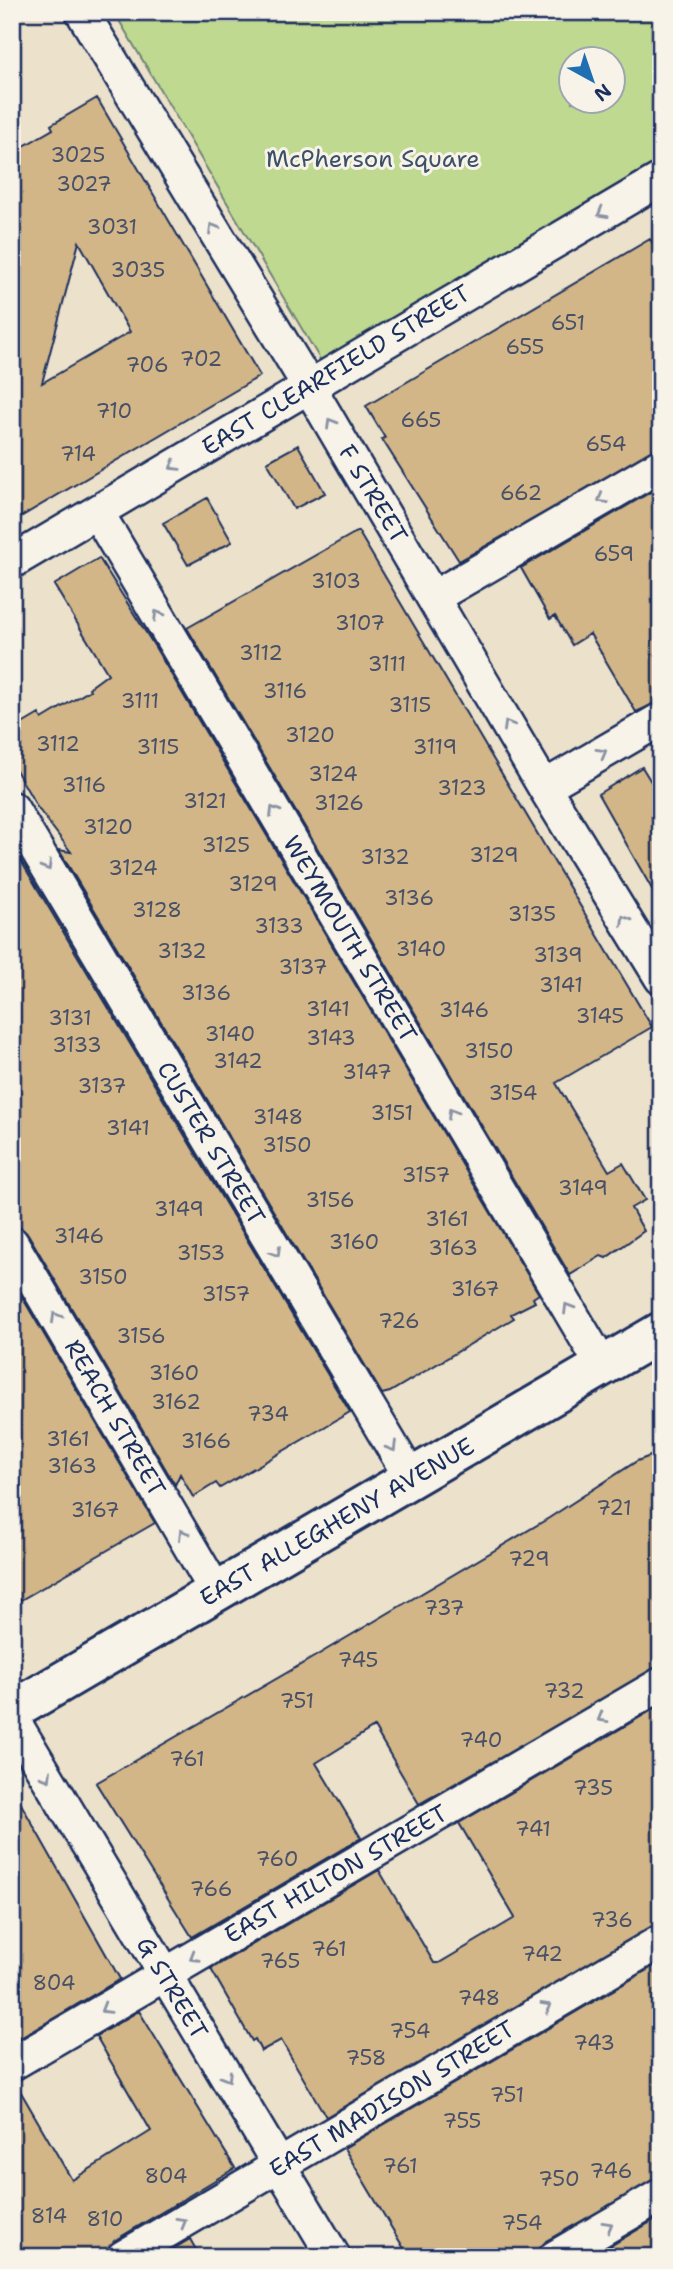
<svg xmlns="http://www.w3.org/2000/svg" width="673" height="2269" font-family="'Shantell Sans',sans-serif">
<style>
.green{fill:#c0d990;stroke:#6e8477;stroke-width:2;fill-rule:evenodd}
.building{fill:#d2b687;stroke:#1b2f5e;stroke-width:2;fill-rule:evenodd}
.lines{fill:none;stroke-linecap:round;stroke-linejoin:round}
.street-casing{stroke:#1b2f5e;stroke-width:37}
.secondary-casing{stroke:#1b2f5e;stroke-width:44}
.street{stroke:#f7f3e8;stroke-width:32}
.secondary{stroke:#f7f3e8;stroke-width:38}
.oneway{stroke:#8991a3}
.labels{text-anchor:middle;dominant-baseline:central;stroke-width:6;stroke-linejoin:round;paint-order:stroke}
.number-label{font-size:21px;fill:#495168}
.park-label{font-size:24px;fill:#3c5168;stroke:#f7f3e8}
.street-label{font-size:24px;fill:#1b2f5e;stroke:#f7f3e8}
</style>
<rect width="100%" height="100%" fill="#ece1cb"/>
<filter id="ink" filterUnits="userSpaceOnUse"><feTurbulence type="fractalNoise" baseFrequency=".0143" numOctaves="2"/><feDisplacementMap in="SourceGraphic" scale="14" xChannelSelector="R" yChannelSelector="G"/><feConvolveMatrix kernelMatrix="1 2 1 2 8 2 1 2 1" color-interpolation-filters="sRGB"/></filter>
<g filter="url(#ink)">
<!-- green -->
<path class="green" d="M114,12H661V159L321,361ZM572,60H614V102H572Z"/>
<!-- building -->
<path class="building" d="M97,98L260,376L12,522V153L53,129L51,125ZM79,242L130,332L42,383Z
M650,239L661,256V447L459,561L382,439L385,438L366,406Z
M298,445L325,493L294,509L267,462Z
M661,486V701L636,712L590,634L572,645L555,616L550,619L521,568Z
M207,498L232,542L188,565L163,523Z
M358,531L652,1027L556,1083L609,1171L623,1163L645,1200L631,1208L644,1231L606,1258L601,1256L570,1275L187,628Z
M99,558L155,647L539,1294L533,1298L535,1302L511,1314L514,1318L390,1392L382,1394L59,850L71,852L37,807L12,763V730L39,714L42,719L90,690L89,688L108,674L54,585Z
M642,767L661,798V905L598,794Z
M12,846L350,1412L220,1488L216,1483L193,1497L180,1474L175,1485L28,1234L12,1225Z
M12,1280L155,1523L12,1605Z
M661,1452V1666L419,1804L374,1727L316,1763L361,1838L192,1937L96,1783L314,1657L549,1518L637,1461Z
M661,1705V1923L326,2117L281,2040L261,2051L255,2039L252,2041L211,1969L379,1870L434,1963H439L515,1918L459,1823Z
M12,1788L120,1979L12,2043Z
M661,1962V2177L546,2241L537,2257H409L344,2148Z
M139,2011L235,2168L114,2241L105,2257H12V2082H15L72,2180L151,2131L96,2036Z
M661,2216V2257H592Z
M190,2239L200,2257H160Z"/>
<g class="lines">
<defs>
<path id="street" d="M82,12L308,385L544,787L661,978
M97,512L603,1367
M12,562L661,179
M434,597L661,465
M544,787L661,719
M12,808L411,1478
M12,1243L217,1593
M12,1718L334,2257
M12,2064L661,1684
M123,2257L661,1941
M555,2257L661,2195"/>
<path id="secondary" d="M12,1711L661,1332"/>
</defs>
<!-- street casing -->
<use href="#street" class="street-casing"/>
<!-- secondary casing -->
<use href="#secondary" class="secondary-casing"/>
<!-- street -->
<use href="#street" class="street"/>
<!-- secondary -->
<use href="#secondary" class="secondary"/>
</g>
<!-- one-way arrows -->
<defs><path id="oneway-chevron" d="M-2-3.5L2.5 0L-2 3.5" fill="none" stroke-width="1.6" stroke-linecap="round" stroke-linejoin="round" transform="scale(1.75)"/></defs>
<g class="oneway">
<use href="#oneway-chevron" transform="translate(602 213) rotate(150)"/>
<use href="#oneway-chevron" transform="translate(213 228) rotate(-121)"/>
<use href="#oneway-chevron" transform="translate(331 423) rotate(-121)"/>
<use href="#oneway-chevron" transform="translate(174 466) rotate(149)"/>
<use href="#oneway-chevron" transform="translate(602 499) rotate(150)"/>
<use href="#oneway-chevron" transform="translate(158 615) rotate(-121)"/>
<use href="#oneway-chevron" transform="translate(508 725) rotate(-120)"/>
<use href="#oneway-chevron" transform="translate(602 753) rotate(-30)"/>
<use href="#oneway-chevron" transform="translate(274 811) rotate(-121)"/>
<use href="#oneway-chevron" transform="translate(47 866) rotate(59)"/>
<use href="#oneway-chevron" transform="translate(625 920) rotate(-121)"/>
<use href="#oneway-chevron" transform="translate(452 1113) rotate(-121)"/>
<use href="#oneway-chevron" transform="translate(276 1252) rotate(59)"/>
<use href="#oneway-chevron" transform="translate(568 1308) rotate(-121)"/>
<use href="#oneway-chevron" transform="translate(56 1317) rotate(-120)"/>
<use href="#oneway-chevron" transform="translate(392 1447) rotate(59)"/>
<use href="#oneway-chevron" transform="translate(183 1534) rotate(-120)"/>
<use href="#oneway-chevron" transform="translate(602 1718) rotate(150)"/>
<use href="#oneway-chevron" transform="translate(47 1777) rotate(59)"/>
<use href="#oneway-chevron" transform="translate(194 1957) rotate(149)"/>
<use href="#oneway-chevron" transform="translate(547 2007) rotate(-30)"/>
<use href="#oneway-chevron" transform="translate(105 2009) rotate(149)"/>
<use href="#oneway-chevron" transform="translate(227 2077) rotate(59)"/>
<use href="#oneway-chevron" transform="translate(182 2222) rotate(-30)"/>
<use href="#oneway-chevron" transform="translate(608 2226) rotate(-30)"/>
</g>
</g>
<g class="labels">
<!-- number labels -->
<g class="number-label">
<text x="78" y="155">3025</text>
<text x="84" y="184">3027</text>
<text x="112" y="227">3031</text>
<text x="138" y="270">3035</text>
<text x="568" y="323">651</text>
<text x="525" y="347">655</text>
<text x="201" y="359">702</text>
<text x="147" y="365">706</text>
<text x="114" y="411">710</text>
<text x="421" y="420">665</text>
<text x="606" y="444">654</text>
<text x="78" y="454">714</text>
<text x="521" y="493">662</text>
<text x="614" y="554">659</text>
<text x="336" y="581">3103</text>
<text x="360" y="623">3107</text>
<text x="261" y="653">3112</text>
<text x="387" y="664">3111</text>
<text x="285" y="691">3116</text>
<text x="140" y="701">3111</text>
<text x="410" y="705">3115</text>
<text x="310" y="735">3120</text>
<text x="58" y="744">3112</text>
<text x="158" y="747">3115</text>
<text x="435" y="747">3119</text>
<text x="333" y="774">3124</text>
<text x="84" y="785">3116</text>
<text x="462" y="788">3123</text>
<text x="205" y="801">3121</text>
<text x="339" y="803">3126</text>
<text x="108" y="827">3120</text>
<text x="226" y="845">3125</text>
<text x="494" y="855">3129</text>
<text x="385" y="857">3132</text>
<text x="133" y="868">3124</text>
<text x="253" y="884">3129</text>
<text x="409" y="898">3136</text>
<text x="157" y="910">3128</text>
<text x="532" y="914">3135</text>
<text x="279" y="926">3133</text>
<text x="421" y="949">3140</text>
<text x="182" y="951">3132</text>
<text x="558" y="955">3139</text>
<text x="303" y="967">3137</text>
<text x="561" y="985">3141</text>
<text x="206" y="993">3136</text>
<text x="328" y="1009">3141</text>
<text x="464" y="1010">3146</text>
<text x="600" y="1016">3145</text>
<text x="70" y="1018">3131</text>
<text x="230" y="1034">3140</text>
<text x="331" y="1038">3143</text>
<text x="77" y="1045">3133</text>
<text x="489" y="1051">3150</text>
<text x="238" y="1061">3142</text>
<text x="367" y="1072">3147</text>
<text x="102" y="1086">3137</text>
<text x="513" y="1093">3154</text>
<text x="392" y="1113">3151</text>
<text x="278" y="1117">3148</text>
<text x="128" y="1128">3141</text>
<text x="287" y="1145">3150</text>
<text x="426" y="1175">3157</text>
<text x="583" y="1188">3149</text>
<text x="330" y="1200">3156</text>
<text x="179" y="1209">3149</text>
<text x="447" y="1219">3161</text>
<text x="79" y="1236">3146</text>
<text x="354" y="1242">3160</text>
<text x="453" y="1248">3163</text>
<text x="201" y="1253">3153</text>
<text x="103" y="1277">3150</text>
<text x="475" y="1289">3167</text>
<text x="226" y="1294">3157</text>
<text x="399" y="1321">726</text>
<text x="141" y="1336">3156</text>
<text x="174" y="1373">3160</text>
<text x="176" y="1402">3162</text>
<text x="268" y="1414">734</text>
<text x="68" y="1439">3161</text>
<text x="206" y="1441">3166</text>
<text x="72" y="1466">3163</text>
<text x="614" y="1508">721</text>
<text x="95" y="1510">3167</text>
<text x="529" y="1559">729</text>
<text x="444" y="1608">737</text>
<text x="358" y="1660">745</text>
<text x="564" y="1691">732</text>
<text x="297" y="1701">751</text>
<text x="481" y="1740">740</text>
<text x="187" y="1759">761</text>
<text x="593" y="1788">735</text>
<text x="533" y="1829">741</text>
<text x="277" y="1859">760</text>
<text x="211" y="1889">766</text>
<text x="612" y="1920">736</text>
<text x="329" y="1949">761</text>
<text x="542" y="1954">742</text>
<text x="280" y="1961">765</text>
<text x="54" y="1983">804</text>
<text x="479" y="1998">748</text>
<text x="410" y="2031">754</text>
<text x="594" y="2043">743</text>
<text x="366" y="2058">758</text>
<text x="507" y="2095">751</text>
<text x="462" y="2121">755</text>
<text x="400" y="2166">761</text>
<text x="611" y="2171">746</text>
<text x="166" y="2176">804</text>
<text x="559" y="2179">750</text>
<text x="49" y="2216">814</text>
<text x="105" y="2219">810</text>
<text x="522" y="2223">754</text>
</g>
<!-- park labels -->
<g class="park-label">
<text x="373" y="159">McPherson Square</text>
</g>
<!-- street labels -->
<g class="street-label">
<text transform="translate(336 370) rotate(-31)">EAST CLEARFIELD STREET</text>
<text transform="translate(373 494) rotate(59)">F STREET</text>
<text transform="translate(350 939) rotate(59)">WEYMOUTH STREET</text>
<text transform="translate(211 1143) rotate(59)">CUSTER STREET</text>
<text transform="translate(115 1418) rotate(60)">REACH STREET</text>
<text transform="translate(337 1522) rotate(-30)">EAST ALLEGHENY AVENUE</text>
<text transform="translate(336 1874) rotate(-30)">EAST HILTON STREET</text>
<text transform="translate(172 1988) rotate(59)">G STREET</text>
<text transform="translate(392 2099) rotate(-31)">EAST MADISON STREET</text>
</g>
</g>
<!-- margin -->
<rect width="673" height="2269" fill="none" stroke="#f7f3e8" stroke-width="42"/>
<rect x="21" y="21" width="631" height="2227" fill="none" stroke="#1b2f5e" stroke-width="2.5" filter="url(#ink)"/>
<!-- north arrow -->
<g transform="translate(592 80) rotate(140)"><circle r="33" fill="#f7f3e8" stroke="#9fa5b1" stroke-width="2"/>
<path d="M0-5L12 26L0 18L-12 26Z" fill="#1f6fb2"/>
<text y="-10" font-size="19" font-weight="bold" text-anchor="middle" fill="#1b2f5e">N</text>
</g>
</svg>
